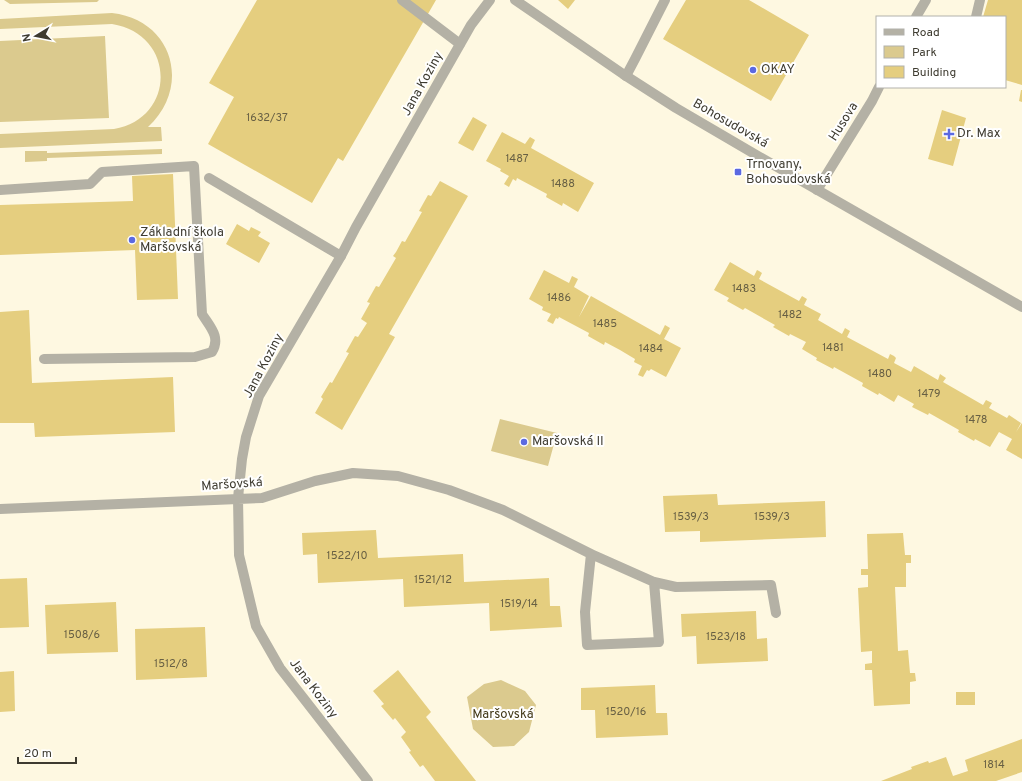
<svg xmlns="http://www.w3.org/2000/svg" width="1022" height="781" font-family="Overpass,sans-serif">
<style>
.green{fill:#dbca8e}
.building{fill:#e5ce7f}
.lines{fill:none;stroke-linecap:round;stroke-linejoin:round}
.service{stroke:#b4b1a5;stroke-width:10}
.minor{stroke:#b4b1a5;stroke-width:10}
.tertiary{stroke:#b4b1a5;stroke-width:10}
.poi-dot{fill:#5b69e1;stroke:#fff;stroke-width:1.5}
.labels{text-anchor:middle;dominant-baseline:central;stroke-width:4;stroke-linejoin:round;paint-order:stroke}
.number-label{font-size:11px;fill:#686044}
.poi-label{font-size:13px;fill:#3e3b30;stroke:#fff;text-anchor:start}
.street-label{font-size:13px;fill:#3e3b30;stroke:#fff}
.park-label{font-size:13px;fill:#423816;stroke:#fff}
</style>
<rect width="100%" height="100%" fill="#fef8e1"/>
<!-- green -->
<path class="green" d="M4,0H99L97,2L10,4Z
M112,13C173,20 192,86 148,127H161L162,141L0,148V134L114,129C177,118 176,34 112,24L0,29V19Z
M105,36L109,118L0,122V41Z
M162,149V154L47,158V161L25,162V151H47V153Z
M500,419L557,433L548,466L491,451Z
M501,680L525,691L536,705L529,732L514,746L493,747L473,729L467,697L484,684Z"/>
<!-- building -->
<path class="building" d="M257,0H436L343,161L338,158L312,203L208,144L234,97L209,83Z
M558,0H575L568,9Z
M686,0H749L809,35L771,101L663,39Z
M988,0H1022V85L1005,80V17H983Z
M1021,90H1022V102L1019,101Z
M942,110L966,118L953,166L928,159Z
M473,117L487,125L473,151L458,143Z
M502,132L525,144L530,137L535,140L531,148L594,183L578,212L563,203L562,206L546,197L547,194L517,178L516,181L513,179L509,187L504,184L509,176L500,171L501,169L486,161Z
M173,174L178,299L137,300L135,250L0,255V205L133,201L132,176Z
M440,181L468,196L389,334L395,337L342,430L315,413L323,399L321,397L330,382L332,383L349,353L346,352L355,336L358,337L367,323L361,319L370,303L367,302L376,286L379,287L396,258L393,256L396,252L402,241L405,242L422,212L419,211L428,195L431,196Z
M237,224L249,231L251,227L261,232L258,236L270,243L259,263L226,244Z
M730,262L754,276L757,270L759,271L762,273L759,279L799,301L802,296L807,299L804,305L821,314L818,320L842,334L845,328L850,331L847,337L888,359L890,354L894,356L896,358L894,363L911,372L914,366L938,380L940,374L946,378L943,382L983,405L986,400L992,403L989,408L1007,418L1009,415L1021,423L1016,432L1022,423V459L1006,450L1012,439L999,432L990,447L975,439L974,441L958,432L959,430L929,413L928,415L912,407L914,404L898,395L894,402L879,393L878,395L862,386L863,383L834,367L833,369L816,360L817,358L802,349L806,342L790,334L789,336L773,327L775,325L745,308L743,310L727,301L729,298L714,290Z
M544,270L569,283L572,276L578,279L574,287L589,296L579,317L591,296L660,335L665,325L670,328L664,339L681,348L666,377L651,369L649,371L647,370L643,377L638,375L642,366L634,362L635,359L620,350L605,342L604,345L588,336L589,333L559,317L558,319L556,318L553,324L547,321L551,314L542,310L543,307L529,299Z
M29,310L32,383L173,377L175,432L35,437L34,423H0V312Z
M717,494L718,505L825,501L826,537L700,542V531L665,532L663,496Z
M376,530L378,558L463,554L464,582L549,578L550,606H560L562,627L490,631L489,603L404,607L403,579L318,583L317,554L303,555L302,533Z
M903,533L905,555H911V563H906V587H895L898,651L908,650L910,673H915L916,681L910,682V704L874,706L872,670H865V664L872,663V651L861,652L858,588L868,587V575H861V569H868L867,534Z
M27,578L29,627L0,628V579Z
M116,602L118,652L47,654L45,605Z
M756,611L757,639L767,638L768,661L697,664L696,636L682,637L681,614Z
M205,627L207,677L136,680L135,629Z
M398,670L431,712L426,717L476,781H435L423,765L420,767L409,752L411,751L401,737L406,732L395,718L393,720L381,706L384,704L373,691Z
M14,671L15,711L0,712V672Z
M655,685L656,713H667L668,735L596,738L595,710H581V688Z
M956,692H975V705H956Z
M1022,739V772L996,781H881L912,769L911,767L928,761L929,763L946,757L953,776L968,771L965,760Z"/>
<g class="lines">
<!-- service -->
<path class="service" d="M402,0L460,44
M976,17L980,0
M209,178L341,256
M0,190L90,184L102,172L194,166L202,314C210,327 221,337 212,352L195,357L44,359"/>
<!-- minor -->
<path class="minor" d="M916,17L926,0
M626,76L635,59L665,0
M817,190L872,101L879,87
M0,509L262,498L315,481L353,473L398,476L449,490L503,510L591,554L654,582L676,587L771,585L776,613
M591,554L585,612L587,645L659,642L654,582
M368,781L280,668L256,626L239,555L238,498L242,459L246,437L259,396L341,256L356,227L471,25L490,0"/>
<!-- tertiary -->
<path class="tertiary" d="M515,0L623,74L676,108L758,156L1022,307"/>
</g>
<!-- markers -->
<g class="poi-dot">
<circle cx="753" cy="70" r="4"/>
<path d="M947 128h4v4h4v4h-4v4h-4v-4h-4v-4h4z"/>
<rect x="734" y="168" width="8" height="8" rx="2"/>
<circle cx="132" cy="240" r="4"/>
<circle cx="524" cy="442" r="4"/>
</g>
<g class="labels">
<!-- number labels -->
<g class="number-label">
<text x="267" y="118">1632/37</text>
<text x="517" y="159">1487</text>
<text x="563" y="184">1488</text>
<text x="744" y="289">1483</text>
<text x="559" y="298">1486</text>
<text x="790" y="315">1482</text>
<text x="605" y="324">1485</text>
<text x="833" y="348">1481</text>
<text x="651" y="349">1484</text>
<text x="880" y="374">1480</text>
<text x="929" y="394">1479</text>
<text x="976" y="420">1478</text>
<text x="691" y="517">1539/3</text>
<text x="772" y="517">1539/3</text>
<text x="347" y="556">1522/10</text>
<text x="433" y="580">1521/12</text>
<text x="519" y="604">1519/14</text>
<text x="82" y="635">1508/6</text>
<text x="726" y="637">1523/18</text>
<text x="171" y="664">1512/8</text>
<text x="626" y="712">1520/16</text>
<text x="994" y="765">1814</text>
</g>
<!-- poi labels -->
<g class="poi-label">
<text x="761" y="70">OKAY</text>
<text x="957" y="134">Dr. Max</text>
<text x="746" y="165">Trnovany,<tspan x="746" dy="15">Bohosudovská</tspan></text>
<text x="140" y="233">Základní škola<tspan x="140" dy="15">Maršovská</tspan></text>
<text x="532" y="442">Maršovská II</text>
</g>
<!-- street labels -->
<g class="street-label">
<text transform="translate(423 84) rotate(-61)">Jana Koziny</text>
<text transform="translate(844 122) rotate(-58)">Husova</text>
<text transform="translate(730 124) rotate(30)">Bohosudovská</text>
<text transform="translate(264 366) rotate(-62)">Jana Koziny</text>
<text transform="translate(232 485) rotate(-4)">Maršovská</text>
<text transform="translate(313 689) rotate(53)">Jana Koziny</text>
</g>
<!-- park labels -->
<g class="park-label">
<text x="503" y="715">Maršovská</text>
</g>
</g>
<!-- legend -->
<rect x="876" y="16" width="130" height="72" fill="#ffffff" stroke="#b2b1ac"/>
<rect x="884" y="29" width="20" height="6" fill="#b4b1a5" stroke="#b2b1ac"/>
<text x="912" y="36" font-size="12" fill="#3e3b30">Road</text>
<rect x="884" y="46" width="20" height="12" fill="#dbca8e" stroke="#b2b1ac"/>
<text x="912" y="56" font-size="12" fill="#3e3b30">Park</text>
<rect x="884" y="66" width="20" height="12" fill="#e5ce7f" stroke="#b2b1ac"/>
<text x="912" y="76" font-size="12" fill="#3e3b30">Building</text>
<!-- north arrow -->
<g transform="translate(36 36) rotate(260)" stroke="#ffffff" stroke-width="3" paint-order="stroke">
<path d="M0-3L7 15L0 10L-7 15Z" fill="#3e3b30"/>
<text y="-6" font-size="11" font-weight="bold" text-anchor="middle" fill="#3e3b30">N</text>
</g>
<!-- scale -->
<path d="M18 757v6h58v-6" fill="none" stroke="#3e3b30" stroke-width="2"/>
<text x="24" y="757" font-size="12" fill="#3e3b30" stroke="#ffffff" stroke-width="3" paint-order="stroke">20 m</text>
</svg>
